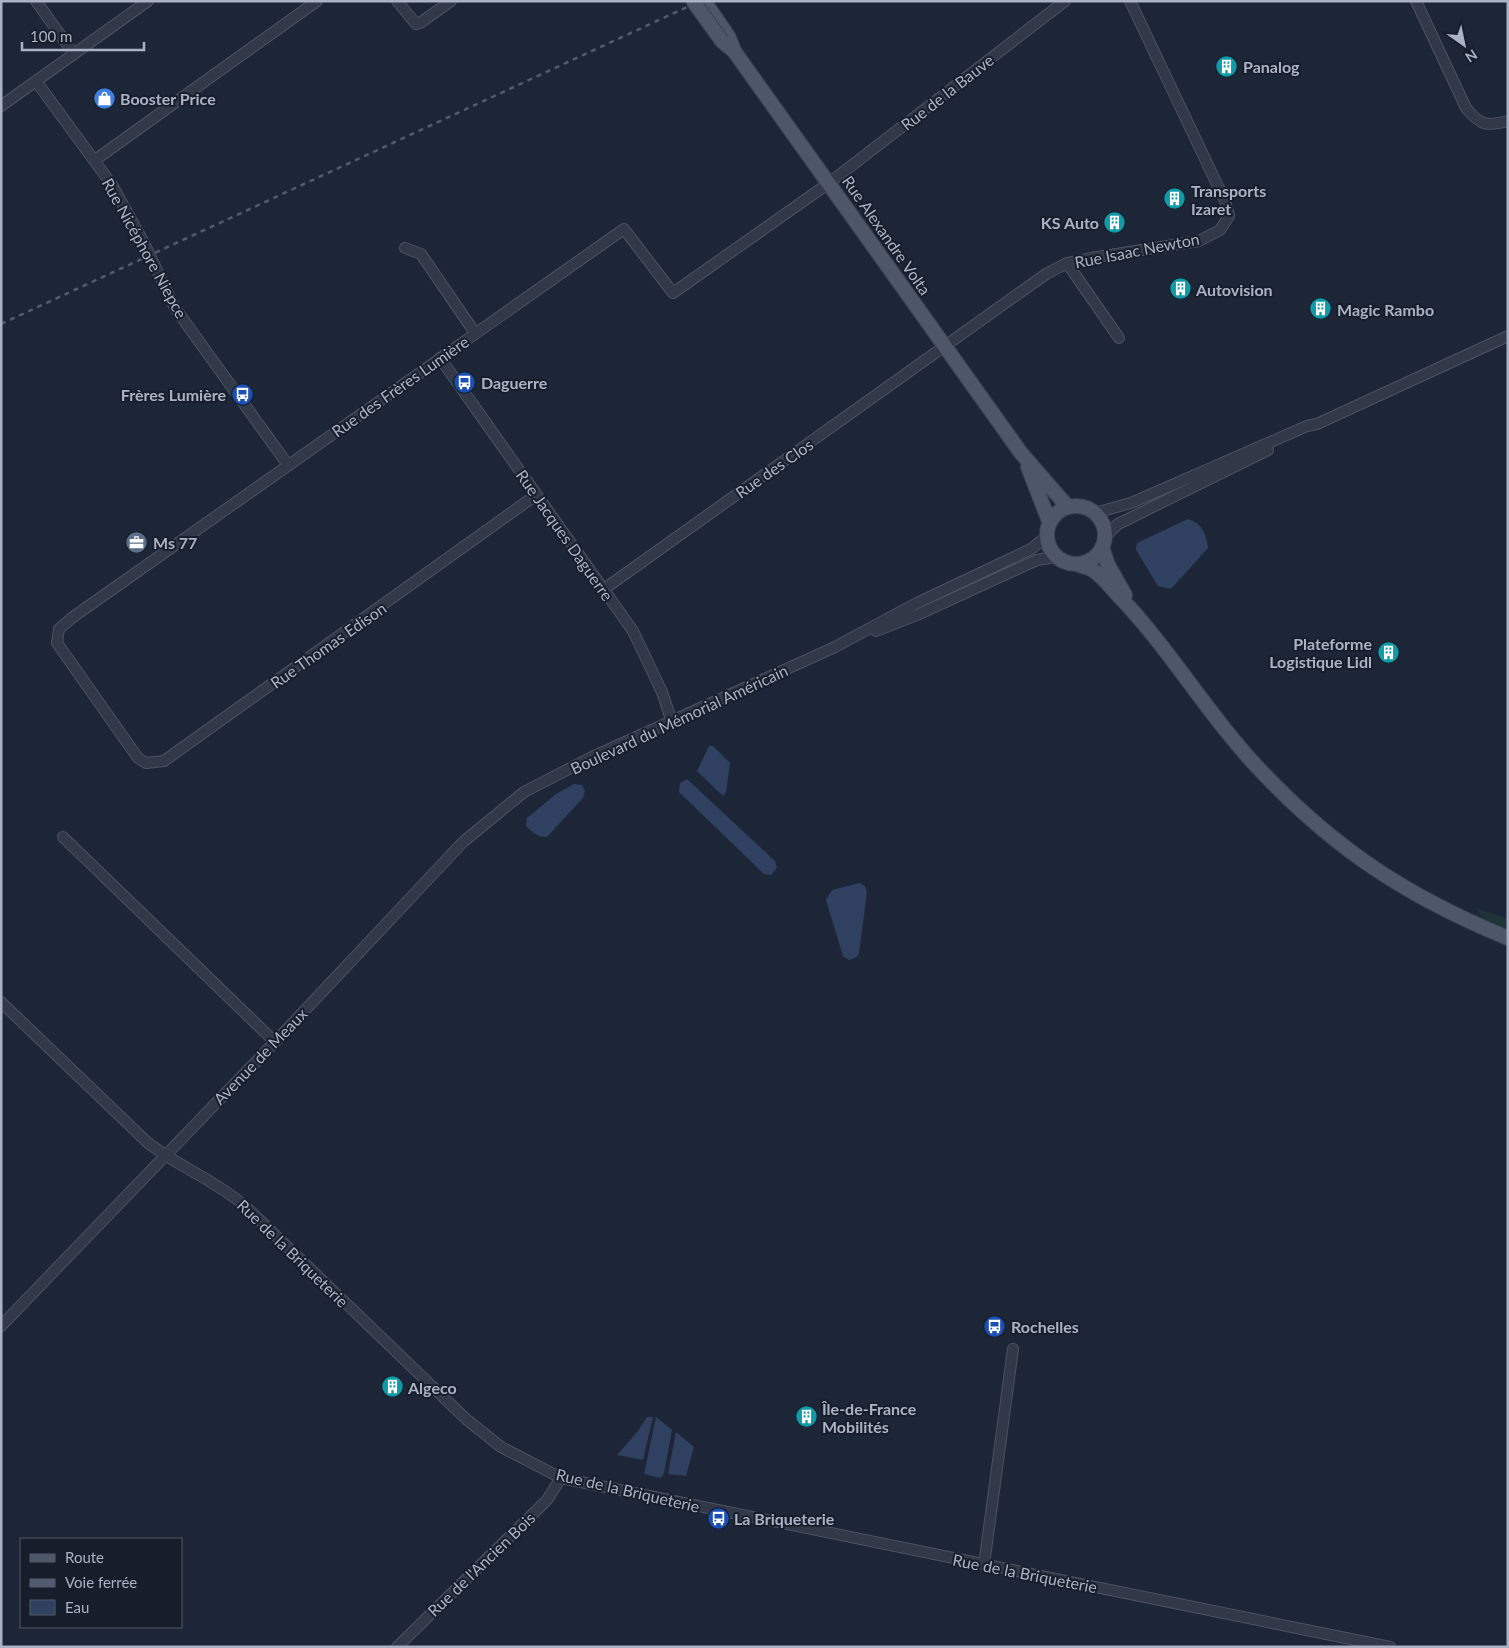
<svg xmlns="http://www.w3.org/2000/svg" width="1509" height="1648" font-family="Lato,sans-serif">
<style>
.green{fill:#1f3338}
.water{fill:#2f4060}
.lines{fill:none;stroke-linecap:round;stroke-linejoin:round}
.minor-casing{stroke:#4b5362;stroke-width:12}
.major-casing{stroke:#3a4250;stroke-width:16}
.minor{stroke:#313847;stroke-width:10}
.major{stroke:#4e5768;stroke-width:14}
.rail{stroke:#525c6f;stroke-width:2.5;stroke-dasharray:5 5;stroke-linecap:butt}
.minor-bridge-casing{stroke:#4b5362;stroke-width:12;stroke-linecap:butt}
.major-bridge-casing{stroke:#3a4250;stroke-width:16;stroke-linecap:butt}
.minor-bridge{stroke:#313847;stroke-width:10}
.major-bridge{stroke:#4e5768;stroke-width:14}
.labels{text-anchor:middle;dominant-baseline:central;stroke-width:4;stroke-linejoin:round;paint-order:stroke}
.poi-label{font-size:16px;font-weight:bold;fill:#aab2c5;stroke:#171e2b;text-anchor:start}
.street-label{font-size:16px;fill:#aab2c5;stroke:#171e2b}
</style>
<rect width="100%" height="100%" fill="#1d2637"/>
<!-- green -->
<path class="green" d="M1476,908L1508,919V931L1485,921Z"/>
<!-- water -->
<path class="water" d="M1188,519C1201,522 1207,535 1208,548L1171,589L1158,586L1136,550L1137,543Z
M709,746H713L730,763L726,792L723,796L697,771Z
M687,779L775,861L777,868L771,875L764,874L679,792L680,783Z
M574,784L582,785L585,790L583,798L547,837C539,838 532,832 526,826L527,818L556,794Z
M860,883L865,886L867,892L859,953L857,957L849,960L843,956L826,900L832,890Z
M647,1417H653L643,1460L617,1455L638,1431Z
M656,1417L672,1430L664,1473L661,1478L644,1474Z
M676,1432L694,1447L686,1476L668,1474Z"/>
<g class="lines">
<defs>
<path id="minor" d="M36,1L74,54
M397,1L416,24L420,23L451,1
M1416,1L1466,108C1481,126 1485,126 1508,121
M36,81L112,185L145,245
M1,106L148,1
M95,160L317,1
M405,248L421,254L475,333
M153,262L175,308L288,465
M1067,263L1119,338
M440,358L633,631L662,692L672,722
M536,495L164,761L146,763L138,758L57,643L59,629L73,617L624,229L673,293L829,183L1065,1
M1095,513L1131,503L1307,426L1317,424L1508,336
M1105,537L1118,524L1268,450
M604,589L1046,274L1067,263L1091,258L1199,241L1220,230L1229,216L1225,201L1130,1
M876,631L917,615L1037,560L1055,557
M63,837L275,1042
M1,1002L147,1142C177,1166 215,1180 245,1206L466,1419L501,1447L561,1478L1390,1647
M1,1326L275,1042L463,842L524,792L592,757L835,647L915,604L1031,549L1046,537
M984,1565L1013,1349
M397,1647L547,1500L561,1478"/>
<path id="major" d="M704,1L728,36L733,48
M722,41L734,51L1021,453L1068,507
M1028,467L1049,521
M1047 535a29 29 0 1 1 58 0a29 29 0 1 1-58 0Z
M1102,547L1108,565L1125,595
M1077,564C1081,566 1087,567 1091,569C1102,575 1110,587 1118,595C1171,650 1209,717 1262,772C1336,850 1408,897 1508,938"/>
</defs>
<!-- minor casing -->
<use href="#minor" class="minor-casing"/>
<!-- major casing -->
<use href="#major" class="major-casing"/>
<!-- minor -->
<use href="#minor" class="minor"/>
<!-- major -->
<use href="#major" class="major"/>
<!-- rail -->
<path class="rail" d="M1,324L700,1"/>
<defs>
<path id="minor-bridge" d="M145,245L153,262"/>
<path id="major-bridge" d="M693,1L722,41"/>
</defs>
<!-- minor-bridge casing -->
<use href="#minor-bridge" class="minor-bridge-casing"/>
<!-- major-bridge casing -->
<use href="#major-bridge" class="major-bridge-casing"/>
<!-- minor-bridge -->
<use href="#minor-bridge" class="minor-bridge"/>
<!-- major-bridge -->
<use href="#major-bridge" class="major-bridge"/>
</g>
<!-- icons -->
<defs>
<symbol id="building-disc" viewBox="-11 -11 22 22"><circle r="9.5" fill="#0f9aa8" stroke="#171e2b"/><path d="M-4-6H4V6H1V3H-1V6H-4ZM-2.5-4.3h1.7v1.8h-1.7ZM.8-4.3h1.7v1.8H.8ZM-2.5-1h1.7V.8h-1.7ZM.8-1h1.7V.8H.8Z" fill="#fff"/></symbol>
<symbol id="shop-disc" viewBox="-11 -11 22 22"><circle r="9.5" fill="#3f7fe0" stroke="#171e2b"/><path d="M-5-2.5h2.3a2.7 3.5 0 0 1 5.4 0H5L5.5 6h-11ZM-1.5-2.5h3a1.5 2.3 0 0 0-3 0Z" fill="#fff"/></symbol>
<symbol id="bus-disc" viewBox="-11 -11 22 22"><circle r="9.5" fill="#1a4fb4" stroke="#171e2b"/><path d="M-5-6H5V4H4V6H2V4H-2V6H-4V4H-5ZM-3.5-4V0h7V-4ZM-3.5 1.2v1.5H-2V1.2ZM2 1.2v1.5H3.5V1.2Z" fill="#fff"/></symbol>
<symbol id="office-disc" viewBox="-11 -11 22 22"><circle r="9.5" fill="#5c6f8a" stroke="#171e2b"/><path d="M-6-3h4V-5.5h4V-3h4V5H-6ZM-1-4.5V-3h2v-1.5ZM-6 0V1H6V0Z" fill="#fff"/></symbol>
</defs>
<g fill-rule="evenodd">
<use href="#building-disc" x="1214" y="54" width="25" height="25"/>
<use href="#shop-disc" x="92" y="86" width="25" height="25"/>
<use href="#building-disc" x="1162" y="186" width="25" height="25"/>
<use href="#building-disc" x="1102" y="210" width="25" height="25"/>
<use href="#building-disc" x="1168" y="276" width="25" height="25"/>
<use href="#building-disc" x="1308" y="296" width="25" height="25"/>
<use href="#bus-disc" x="452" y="370" width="25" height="25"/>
<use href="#bus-disc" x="230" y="382" width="25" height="25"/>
<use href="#office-disc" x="124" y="530" width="25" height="25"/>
<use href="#building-disc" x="1376" y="640" width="25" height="25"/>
<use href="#bus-disc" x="982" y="1314" width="25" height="25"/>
<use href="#building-disc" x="380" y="1374" width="25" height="25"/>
<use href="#building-disc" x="794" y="1404" width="25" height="25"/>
<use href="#bus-disc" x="706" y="1506" width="25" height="25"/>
</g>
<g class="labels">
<!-- poi labels -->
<g class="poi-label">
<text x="1243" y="66">Panalog</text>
<text x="120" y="98">Booster Price</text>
<text x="1191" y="190">Transports<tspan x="1191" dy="18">Izaret</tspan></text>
<text x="1099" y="222" text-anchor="end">KS Auto</text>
<text x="1196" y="289">Autovision</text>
<text x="1337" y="309">Magic Rambo</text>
<text x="481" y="382">Daguerre</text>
<text x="226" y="394" text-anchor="end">Frères Lumière</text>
<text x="153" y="542">Ms 77</text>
<text x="1372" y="643" text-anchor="end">Plateforme<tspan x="1372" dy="18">Logistique Lidl</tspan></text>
<text x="1011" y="1326">Rochelles</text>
<text x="408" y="1387">Algeco</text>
<text x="822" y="1408">Île-de-France<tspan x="822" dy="18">Mobilités</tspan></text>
<text x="734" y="1518">La Briqueterie</text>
</g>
<!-- street labels -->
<g class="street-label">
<text transform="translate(947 92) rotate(-38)">Rue de la Bauve</text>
<text transform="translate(887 235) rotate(55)">Rue Alexandre Volta</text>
<text transform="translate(145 248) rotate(61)">Rue Nicéphore Niepce</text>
<text transform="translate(1137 250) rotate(-11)">Rue Isaac Newton</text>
<text transform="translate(400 386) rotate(-35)">Rue des Frères Lumière</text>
<text transform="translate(774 468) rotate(-35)">Rue des Clos</text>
<text transform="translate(565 535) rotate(55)">Rue Jacques Daguerre</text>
<text transform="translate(328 645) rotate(-35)">Rue Thomas Edison</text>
<text transform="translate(679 719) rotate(-25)">Boulevard du Mémorial Américain</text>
<text transform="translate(260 1056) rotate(-46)">Avenue de Meaux</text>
<text transform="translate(293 1253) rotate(44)">Rue de la Briqueterie</text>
<text transform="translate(628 1490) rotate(13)">Rue de la Briqueterie</text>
<text transform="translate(481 1564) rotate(-44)">Rue de l'Ancien Bois</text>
<text transform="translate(1025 1573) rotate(11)">Rue de la Briqueterie</text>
</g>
</g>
<!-- border -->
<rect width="1509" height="1648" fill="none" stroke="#aab2c5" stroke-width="5"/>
<!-- legend -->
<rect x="20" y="1538" width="162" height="90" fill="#171e2b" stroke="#525969"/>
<rect x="30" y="1554" width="25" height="8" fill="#4e5768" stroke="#525969"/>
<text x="65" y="1563" font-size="15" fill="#aab2c5">Route</text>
<rect x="30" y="1579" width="25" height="8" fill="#525c6f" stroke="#525969"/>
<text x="65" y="1588" font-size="15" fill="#aab2c5">Voie ferrée</text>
<rect x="30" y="1600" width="25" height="15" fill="#2f4060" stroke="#525969"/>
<text x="65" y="1613" font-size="15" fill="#aab2c5">Eau</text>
<!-- north arrow -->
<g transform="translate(1464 45) rotate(147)" stroke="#171e2b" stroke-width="4" paint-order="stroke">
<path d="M0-4L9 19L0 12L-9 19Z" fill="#aab2c5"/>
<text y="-8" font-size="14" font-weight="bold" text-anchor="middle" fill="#aab2c5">N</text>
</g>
<!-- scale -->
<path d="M22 42v8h122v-8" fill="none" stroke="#aab2c5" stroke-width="2.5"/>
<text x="30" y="42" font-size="15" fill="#aab2c5" stroke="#171e2b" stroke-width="4" paint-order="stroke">100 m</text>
</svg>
